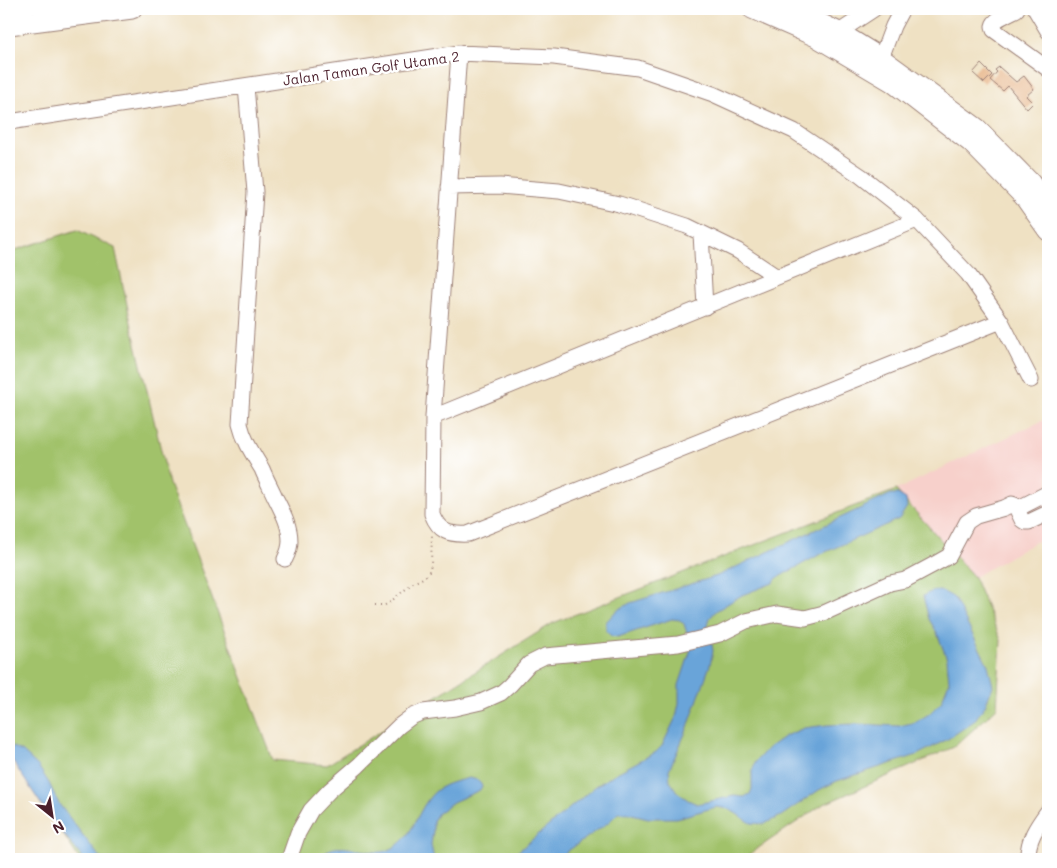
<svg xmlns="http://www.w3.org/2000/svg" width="1057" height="868" font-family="Mali,sans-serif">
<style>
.built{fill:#f7d0cb}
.green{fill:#a1c26b;stroke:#76704b}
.water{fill:#69a4d9;stroke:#5a6282}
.building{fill:#e7b588}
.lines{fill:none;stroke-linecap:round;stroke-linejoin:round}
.minor-casing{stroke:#9c8077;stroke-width:17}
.major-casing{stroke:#9c8077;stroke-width:21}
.path{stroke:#9c8077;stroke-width:2;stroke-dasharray:1 4;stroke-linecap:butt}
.minor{stroke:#fff;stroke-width:15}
.major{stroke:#fff;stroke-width:19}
.labels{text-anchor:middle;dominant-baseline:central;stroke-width:5;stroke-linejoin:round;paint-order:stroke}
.street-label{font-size:14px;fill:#4a1f2b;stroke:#fff}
</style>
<rect width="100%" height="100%" fill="#fff"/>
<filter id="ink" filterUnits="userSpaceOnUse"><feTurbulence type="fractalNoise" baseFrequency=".02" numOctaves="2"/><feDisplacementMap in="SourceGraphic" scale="10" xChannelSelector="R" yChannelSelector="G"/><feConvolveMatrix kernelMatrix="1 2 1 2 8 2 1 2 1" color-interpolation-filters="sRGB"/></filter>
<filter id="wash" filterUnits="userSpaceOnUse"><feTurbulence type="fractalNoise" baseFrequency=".0096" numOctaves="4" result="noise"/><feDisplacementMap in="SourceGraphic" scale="20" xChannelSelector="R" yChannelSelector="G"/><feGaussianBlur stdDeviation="1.12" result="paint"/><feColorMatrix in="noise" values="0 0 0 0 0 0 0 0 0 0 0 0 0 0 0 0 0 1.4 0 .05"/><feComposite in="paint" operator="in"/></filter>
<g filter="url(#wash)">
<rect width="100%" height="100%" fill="#efe1c3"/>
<!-- built -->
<path class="built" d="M1048,418V535L974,577L896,490Z"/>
<!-- green -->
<path class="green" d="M77,230L115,248L129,314L169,484L273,760L327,765L553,623L896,490L974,577L1001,640L997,708L954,747L822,805L742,859H79L9,750V252Z"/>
<!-- water -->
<path class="water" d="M891,494H898L906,499L907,507L899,519L819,555L777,578L773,583L742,595L716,611L710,618L708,624L713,651L710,665L688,727L669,770L670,781L677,792L688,800L697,804L734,796L744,797L750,794L752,789V771L756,761L768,748L785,736L804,728L827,725L857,724L899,726L916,722L929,714L941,702L949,682L947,659L937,633L929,619L923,596C936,588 942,590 954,598L988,665L993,686L985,706L974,721L948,739L917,755L837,781L819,790L781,816L764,824L751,823L729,809L716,807L677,818H648L628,813H618L609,822L565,853L560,859H509L596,786L613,775L656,752L662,746L676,717L679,703V685L690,652V642L684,624L680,620L672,619L618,637L611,636L606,631V622L616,611L630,603L717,576Z
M13,747L23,752L38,766L49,783L59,804L101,859H83L78,852L47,813L9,756V748Z
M469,778L478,780L482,786L480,790L453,802L438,813L433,821V831L431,845L434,859H322C330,834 371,859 389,850C416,838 416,807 437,790C446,783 458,781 469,778Z"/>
<g id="blocks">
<!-- building -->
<path class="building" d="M981,64L992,75L984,83L973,73Z
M999,67L1016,82L1024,76L1034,89L1026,96L1033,103L1027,109L1008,86L1003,91L990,80L997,72L995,70Z"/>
</g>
</g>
<g filter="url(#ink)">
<use href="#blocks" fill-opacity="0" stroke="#9c8077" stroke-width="1"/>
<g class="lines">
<defs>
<path id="minor" d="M1017,9C1012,12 994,19 993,26C993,27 994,28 994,30L1048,69
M1035,9L1048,31
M839,32L874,9
M459,53L433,417L432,514C439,532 449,535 468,534L1001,321
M881,58L893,26L902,9
M246,86L255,192L240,424C244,441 253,454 262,469C266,479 271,488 275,497C282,511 290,525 290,541C290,548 288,553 285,559
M9,122L459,53L554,57L638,68L713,94L794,131L861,176L917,220L968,274L1001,321L1031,380
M449,187L500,186L559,191L619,204L687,226L738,251L777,277
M701,233L705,307
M433,417L917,220
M1017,509L1048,493
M289,859L298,833L311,810L330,790L358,766L399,726L411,717L423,712L455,708L481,702L501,693L510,685L529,664L545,656L678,644L720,634L746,621L777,614L805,618L824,613L890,583L905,580L933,565L949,556L967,522L976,516L1004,508L1012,504L1015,505L1022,520L1025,522H1029L1048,513
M1028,859C1027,840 1037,826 1048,811"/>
<path id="major" d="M752,9L816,37L892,82L971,143L1024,197L1048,231
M791,9L839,32L881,58L977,128L1031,183L1048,208
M9,11L24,9
M9,25L132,9"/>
</defs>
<!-- minor casing -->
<use href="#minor" class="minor-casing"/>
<!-- major casing -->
<use href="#major" class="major-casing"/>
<!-- path -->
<path class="path" d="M375,605H385L389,603L413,583L425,577L429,572L431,565L432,536"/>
<!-- minor -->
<use href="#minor" class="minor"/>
<!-- major -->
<use href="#major" class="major"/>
</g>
</g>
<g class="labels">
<!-- street labels -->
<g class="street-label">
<text transform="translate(371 68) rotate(-8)">Jalan Taman Golf Utama 2</text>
</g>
</g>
<!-- margin -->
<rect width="1057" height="868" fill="none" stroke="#fff" stroke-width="30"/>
<!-- north arrow -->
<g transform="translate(52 816) rotate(150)" stroke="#ffffff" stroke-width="4" paint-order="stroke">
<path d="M0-4L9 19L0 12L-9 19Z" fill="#4a1f2b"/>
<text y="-8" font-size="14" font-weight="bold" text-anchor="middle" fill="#4a1f2b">N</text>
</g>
</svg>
